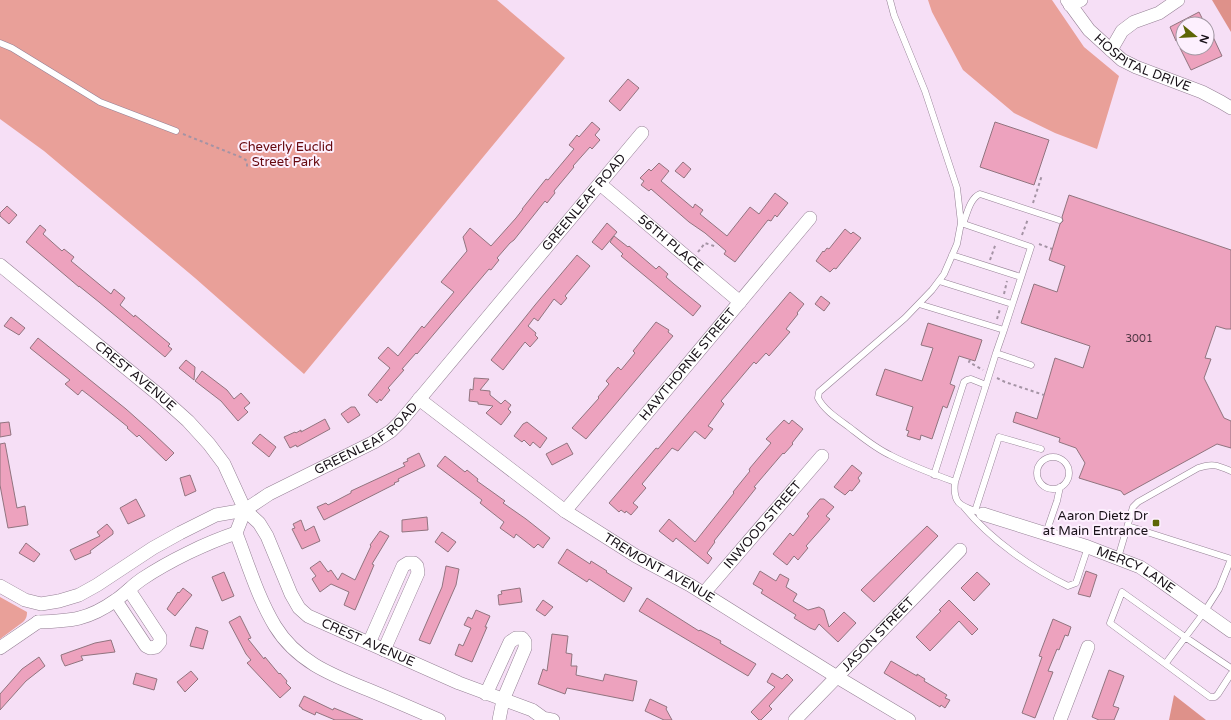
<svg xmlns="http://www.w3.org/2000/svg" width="1231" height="720" font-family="'Varela Round',sans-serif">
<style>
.green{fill:#e9a099}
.forest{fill:#de918a}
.building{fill:#eda2be;stroke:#91747f}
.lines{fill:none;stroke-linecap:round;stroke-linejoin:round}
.service-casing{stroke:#958195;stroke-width:7}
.minor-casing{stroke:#958195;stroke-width:14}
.path{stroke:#a493a4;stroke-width:2;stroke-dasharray:3 3;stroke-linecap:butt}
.service{stroke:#fff;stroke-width:6}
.minor{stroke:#fff;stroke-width:13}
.poi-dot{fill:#5d6505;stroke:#fdf0fe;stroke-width:1.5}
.labels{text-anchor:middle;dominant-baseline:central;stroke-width:4;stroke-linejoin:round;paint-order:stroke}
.number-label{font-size:11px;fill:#4d3542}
.street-label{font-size:13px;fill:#181118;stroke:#fdf0fe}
.park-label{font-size:13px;fill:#66080e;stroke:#fdf0fe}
.poi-label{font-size:13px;fill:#181118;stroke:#fdf0fe;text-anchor:end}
</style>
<rect width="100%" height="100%" fill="#f6dff6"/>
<!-- green -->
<path class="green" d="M0,0H497L565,58L304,374L195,278L44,151L0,119Z
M928,0H1052L1084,47L1119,76L1097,149L1055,133L1014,113L963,70L932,12Z
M0,597L27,612C27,617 26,619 23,622L0,639Z"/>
<!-- forest -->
<path class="forest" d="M1212,0H1231V32Z
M1174,695L1206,720H1169Z"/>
<!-- building -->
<path class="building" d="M1199,12L1205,24H1183V38L1176,41L1170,27Z
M1207,24L1222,56L1191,70L1180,48H1207Z
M628,79L639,88L620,111L609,101Z
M592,122L600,129L595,135L600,140L592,149L590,147L573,166L574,167L554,191L555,193L547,203L545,201L514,240L510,243L497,258L499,260L491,270L489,269L417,354L416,353L402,369L404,370L388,388L390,390L381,401L380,399L377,403L368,395L390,368L378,358L388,347L398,356L422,326L424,328L454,292L441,282L467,251L463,237L470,228L491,246L516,218L523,209H522L546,179L548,180L574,149L569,145L577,135L579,137Z
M995,122L1049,140L1034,185L980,167Z
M683,162L691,169L684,178L675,171Z
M659,163L669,171L661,181L693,208L695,204L703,210L700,214L727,236L750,207L759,214L775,193L788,203L777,217L775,215L771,221L768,220L735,262L724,254L726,251L705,233L689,222L651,189L649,191L641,185L644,181L640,178L649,169L651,171Z
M1069,195L1231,250V329H1226L1216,326L1205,358L1211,359L1204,378L1224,418L1231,421V448L1217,444L1124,495L1121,491L1079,478L1085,463L1076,448L1059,442L1060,438L1013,422L1016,412L1037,419L1055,358L1083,368L1090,346L1021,323L1034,284L1057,292L1065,266L1049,260L1060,224L1063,221L1062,217Z
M7,206L17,215L9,224L0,216V213Z
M607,223L617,232L602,250L592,242Z
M40,225L46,230L43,234L62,251L64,249L74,257L71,261L111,294L114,289L125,298L120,305L134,317L135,315L170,344L168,346L172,349L165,357L99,302L79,286V287L26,242Z
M845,229L851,234L853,232L861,238L836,269L834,268L830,272L816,261L823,251L824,252L827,248L829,249Z
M614,236L628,247L629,246L656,269L659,266L668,274L666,277L674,284L701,306L693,316L621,256L623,254L610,242Z
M577,255L590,266L565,296L567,298L561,305L554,299L538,321L534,318L528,326L536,333L535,335L538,338L530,347L525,342L503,370L491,360L535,305Z
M790,292L804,304L797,313L798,314L786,329L790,332L769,356L766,353L756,364L754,362L721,401L724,404L708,426L713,429L705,439L695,431L678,451L672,448L642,484L646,488L633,503L638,507L631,515L626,511L625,513L621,510L619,512L609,503L656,448L658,449L673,431Z
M821,296L830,303L824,311L815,304Z
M11,317L25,328L19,335L4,326Z
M656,322L669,330L668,332L673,336L586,439L572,428L599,398L598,397L609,384L606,381L618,367L621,370L635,353L633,351Z
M928,323L982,340L975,361L959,356L950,384L955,386L947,408L943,406L932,439L921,435L920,440L907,436L909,431L906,430L913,407L876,395L885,369L922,381L933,348L921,345Z
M38,338L126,409L154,434L174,453L166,461L139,435L137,437L127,428L128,427L91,397L82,390L78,395L65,384L70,380L30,348Z
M186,360L195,367L194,380L179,368Z
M202,371L227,390L234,399L241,393L250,403L244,408L248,412L238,421L221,401L195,381Z
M474,378L489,379L480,390L490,391V395L501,404L505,400L511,405L508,409L511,412L501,425L486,413L493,406L478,404V402L469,401L470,389L473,390Z
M351,407H355L360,415L348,423L341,414Z
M325,419L330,429L297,447L296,445L290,448L284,437L295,432L296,433L301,430V432Z
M784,420L789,424L792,420L803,429L792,443L793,444L784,454L783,453L754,487L756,488L714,541L715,542L707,553L712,558L708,564L676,538L673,542L659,531L669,519L695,542L734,493L733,492L750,471L749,470L750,468L771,443L766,439Z
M9,422L11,435L0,437V423Z
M527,422L547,438L540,448L533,442L530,446L524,440L522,442L514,436L523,424Z
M260,434L276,447L269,457L252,443Z
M5,443L17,508L25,506L28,525L8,528L0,485V444Z
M567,443L573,454L552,465L546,454Z
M419,453L425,466L398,479L399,481L394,483L395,484L324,520L317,507L326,503L328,505L347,495L351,493V491L405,466L403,463L408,461L407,459Z
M445,456L465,472L467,470L478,479L477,481L505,501L503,503L526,519L550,538L544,546L543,548L538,544L534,548L516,534L514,538L500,528L504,522L480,503L482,500L437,466Z
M852,465L862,473L858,478L860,481L852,491L850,490L845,495L834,487Z
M190,475L196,491L185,496L180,478Z
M136,499L145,516L128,524L120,508Z
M820,499H824L834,507L826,516L830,519L806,546L808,548L798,560L794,556L787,565L773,554L790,533L793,536L809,516L807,514Z
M427,517L428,530L402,532V520Z
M301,520L305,531L314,526L320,541L302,549L292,529L295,528L293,524Z
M107,524L113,531V534L90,551L91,553L75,560L70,550L100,536L97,532Z
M927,526L938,536L874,602L861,590Z
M380,531L389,536L372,564L374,565L355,610L344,605L349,592L331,584L320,592L312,579L316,576L310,568L320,561L328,572L331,570L338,580L342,573L355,580L371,546L370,545Z
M442,532L456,542L448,552L435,542Z
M26,543L40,554L34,562L19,553Z
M567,549L590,564L591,561L607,571L606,572L632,588L624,602L589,579L587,582L558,563Z
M446,566L459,569L456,585L430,644L419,640L442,587Z
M760,571L776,581L780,574L789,579L786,587L797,594L793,601L808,610L819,607L824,610L829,627L844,612L856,623L838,642L819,624L815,630L810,628L794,618L796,615L761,593L763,590L753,584Z
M1086,571L1097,575L1090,597L1078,594Z
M224,572L234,596L222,601L212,577Z
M977,572L990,584L974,601L961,588Z
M183,588L192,595L175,616L167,609L178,592L179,593Z
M520,588L522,602L499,605L498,595L502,594L501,591Z
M647,598L699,631L700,630L721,641L720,643L756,664L748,676L639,611Z
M543,600L553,607L545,616L536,610Z
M949,600L978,629L972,635L959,621L930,651L916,637L941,611L939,610Z
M476,610L490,616L485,627H487L472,662L455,655L459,644L463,646L471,628L464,625L468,617L472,619Z
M240,616L251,638L248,639L264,659L265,657L279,674L280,673L287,681L286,683L291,688L280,698L247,663L251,660L246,654L229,622Z
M1053,619L1071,627L1068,636L1065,635L1059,650L1057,649L1048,671L1053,672L1035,718L1022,713L1042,657L1039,656Z
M196,627L208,631L203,649L190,646Z
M552,634L568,636L566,653L572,654L571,666H577L576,675L603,681L605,674L637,681L633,701L567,688L565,694L538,684L543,669L547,671Z
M111,640L115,652L81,656L83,660L65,666L62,660L61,655L95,643Z
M39,657L45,666L26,681L0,710V694L22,669Z
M891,661L917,676V674L925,679L924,681L947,695L945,698L950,700L945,708L941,705L940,707L884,673Z
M1109,670L1124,676L1113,706L1119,708L1114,720H1099L1092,717Z
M191,671L198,679L185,692L177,682Z
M136,673L157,679L154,690L133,684Z
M772,673L782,679L787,674L793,680L769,706L772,709L761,720H759L751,712L775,687L767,682Z
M304,696L333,710L334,708L363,720H335L316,712L315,715L302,709V708L299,706Z
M650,699L667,707L666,709L672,720H664L645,711Z"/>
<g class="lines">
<defs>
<path id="service" d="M890,0L894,15L925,91L957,188L961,223L957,244L944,274L932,290L905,318L819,392L818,398C824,410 838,419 849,427C862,437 875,448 890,455C911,466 933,474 955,482C952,507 964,506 983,514
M0,43L12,48L100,102L176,131
M961,223L1031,247L1004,330
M963,224C967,214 970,198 980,194L1059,220
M952,255L1021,277
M939,281L1012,304
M919,304L1004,330L996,353L1031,365
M986,385L996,353
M1037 473a16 16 0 1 1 32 0a16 16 0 1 1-32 0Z
M934,475L964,382L967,380L971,379L986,385L955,482
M964,507C990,539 1031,568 1068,586L1076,583L1088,547
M975,511L999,437L1041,449
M1128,526L1231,559L1219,589L1205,611L1166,663
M1046,533L1057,501L1060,487
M1118,558L1133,507L1138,502L1198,468C1212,463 1217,465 1231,471
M1231,668L1185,637L1122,592L1110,623L1210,697H1215L1218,694L1231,674"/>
<g id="minor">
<path id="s1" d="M1067,0L1089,30L1122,60L1136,67L1202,92L1221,102L1231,108"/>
<path d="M1070,5L1081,0"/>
<path d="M1111,50L1122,31L1134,22L1159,13L1178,0"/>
<path id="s2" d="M600,184L740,302"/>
<path id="s3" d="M0,265L159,395L188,421L209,444L224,464L245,510L259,523L267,536L291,594L299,608L308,616L459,683L532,710L543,718L553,720"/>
<path id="s4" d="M419,399L565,511L636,556L690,585L837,677L909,720"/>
<path d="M245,510L236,533C248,564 258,598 275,626C297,662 332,675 369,690C393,700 416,710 439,720"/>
<path id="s5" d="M565,511L810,218"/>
<path id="s6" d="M983,514L1088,547L1140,567L1155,577L1231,631"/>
<path id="s7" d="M0,586L25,600L41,604L59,601L79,595L97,585L153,548L180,533L216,515L245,510L269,494L374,442L391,431L401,421L642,133"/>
<path id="s8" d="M704,593L822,456"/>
<path d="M116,601L146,646L150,648L156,647L160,642V637L129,590"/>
<path d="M38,622C71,621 88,620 116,600C125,594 133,585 142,579C169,561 206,543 236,533"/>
<path d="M369,643L403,566L408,563H414L417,566L418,573L384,650"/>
<path d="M0,648L38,622"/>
<path d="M486,694L510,642L516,638H522L525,642V648L503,700L499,720"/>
<path id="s9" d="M795,720L960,550"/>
<path d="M1060,720L1088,647"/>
</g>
</defs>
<!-- service casing -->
<use href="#service" class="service-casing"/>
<!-- minor casing -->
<use href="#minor" class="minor-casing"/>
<!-- path -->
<path class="path" d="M183,134L243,158L247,161V167
M1033,203L1042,175
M1022,235L1028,219
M1039,244L1052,249
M698,252L705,243L717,247
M990,260L996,243
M1004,294L1007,281
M997,319L1000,309
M970,360L969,362L983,370
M997,378L1005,382L1044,395"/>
<!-- service -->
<use href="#service" class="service"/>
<!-- minor -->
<use href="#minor" class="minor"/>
</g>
<!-- markers -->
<rect class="poi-dot" x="1152" y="519" width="8" height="8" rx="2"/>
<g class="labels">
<!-- number labels -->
<g class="number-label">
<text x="1139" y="338">3001</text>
</g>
<!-- street labels -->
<g class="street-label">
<text stroke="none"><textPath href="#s1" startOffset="101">HOSPITAL DRIVE</textPath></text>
<text stroke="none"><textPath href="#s7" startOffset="738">GREENLEAF ROAD</textPath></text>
<text stroke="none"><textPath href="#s2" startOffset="92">56TH PLACE</textPath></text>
<text stroke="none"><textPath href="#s5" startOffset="191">HAWTHORNE STREET</textPath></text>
<text stroke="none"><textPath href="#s3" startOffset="175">CREST AVENUE</textPath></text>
<text stroke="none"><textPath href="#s7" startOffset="414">GREENLEAF ROAD</textPath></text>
<text stroke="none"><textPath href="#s8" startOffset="90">INWOOD STREET</textPath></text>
<text stroke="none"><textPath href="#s4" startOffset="294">TREMONT AVENUE</textPath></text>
<text stroke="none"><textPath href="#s6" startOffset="163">MERCY LANE</textPath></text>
<text stroke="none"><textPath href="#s9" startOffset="119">JASON STREET</textPath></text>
<text stroke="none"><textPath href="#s3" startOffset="542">CREST AVENUE</textPath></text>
</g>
<!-- park labels -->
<g class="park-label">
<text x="286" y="147">Cheverly Euclid<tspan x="286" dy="15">Street Park</tspan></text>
</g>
<!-- poi labels -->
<g class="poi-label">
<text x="1148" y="516">Aaron Dietz Dr<tspan x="1148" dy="15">at Main Entrance</tspan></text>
</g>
</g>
<!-- north arrow -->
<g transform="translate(1195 36) rotate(108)"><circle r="19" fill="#fdf0fe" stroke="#a197a2"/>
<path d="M0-3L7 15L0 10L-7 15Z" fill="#5d6505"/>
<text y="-6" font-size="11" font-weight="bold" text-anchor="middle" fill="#181118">N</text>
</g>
</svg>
